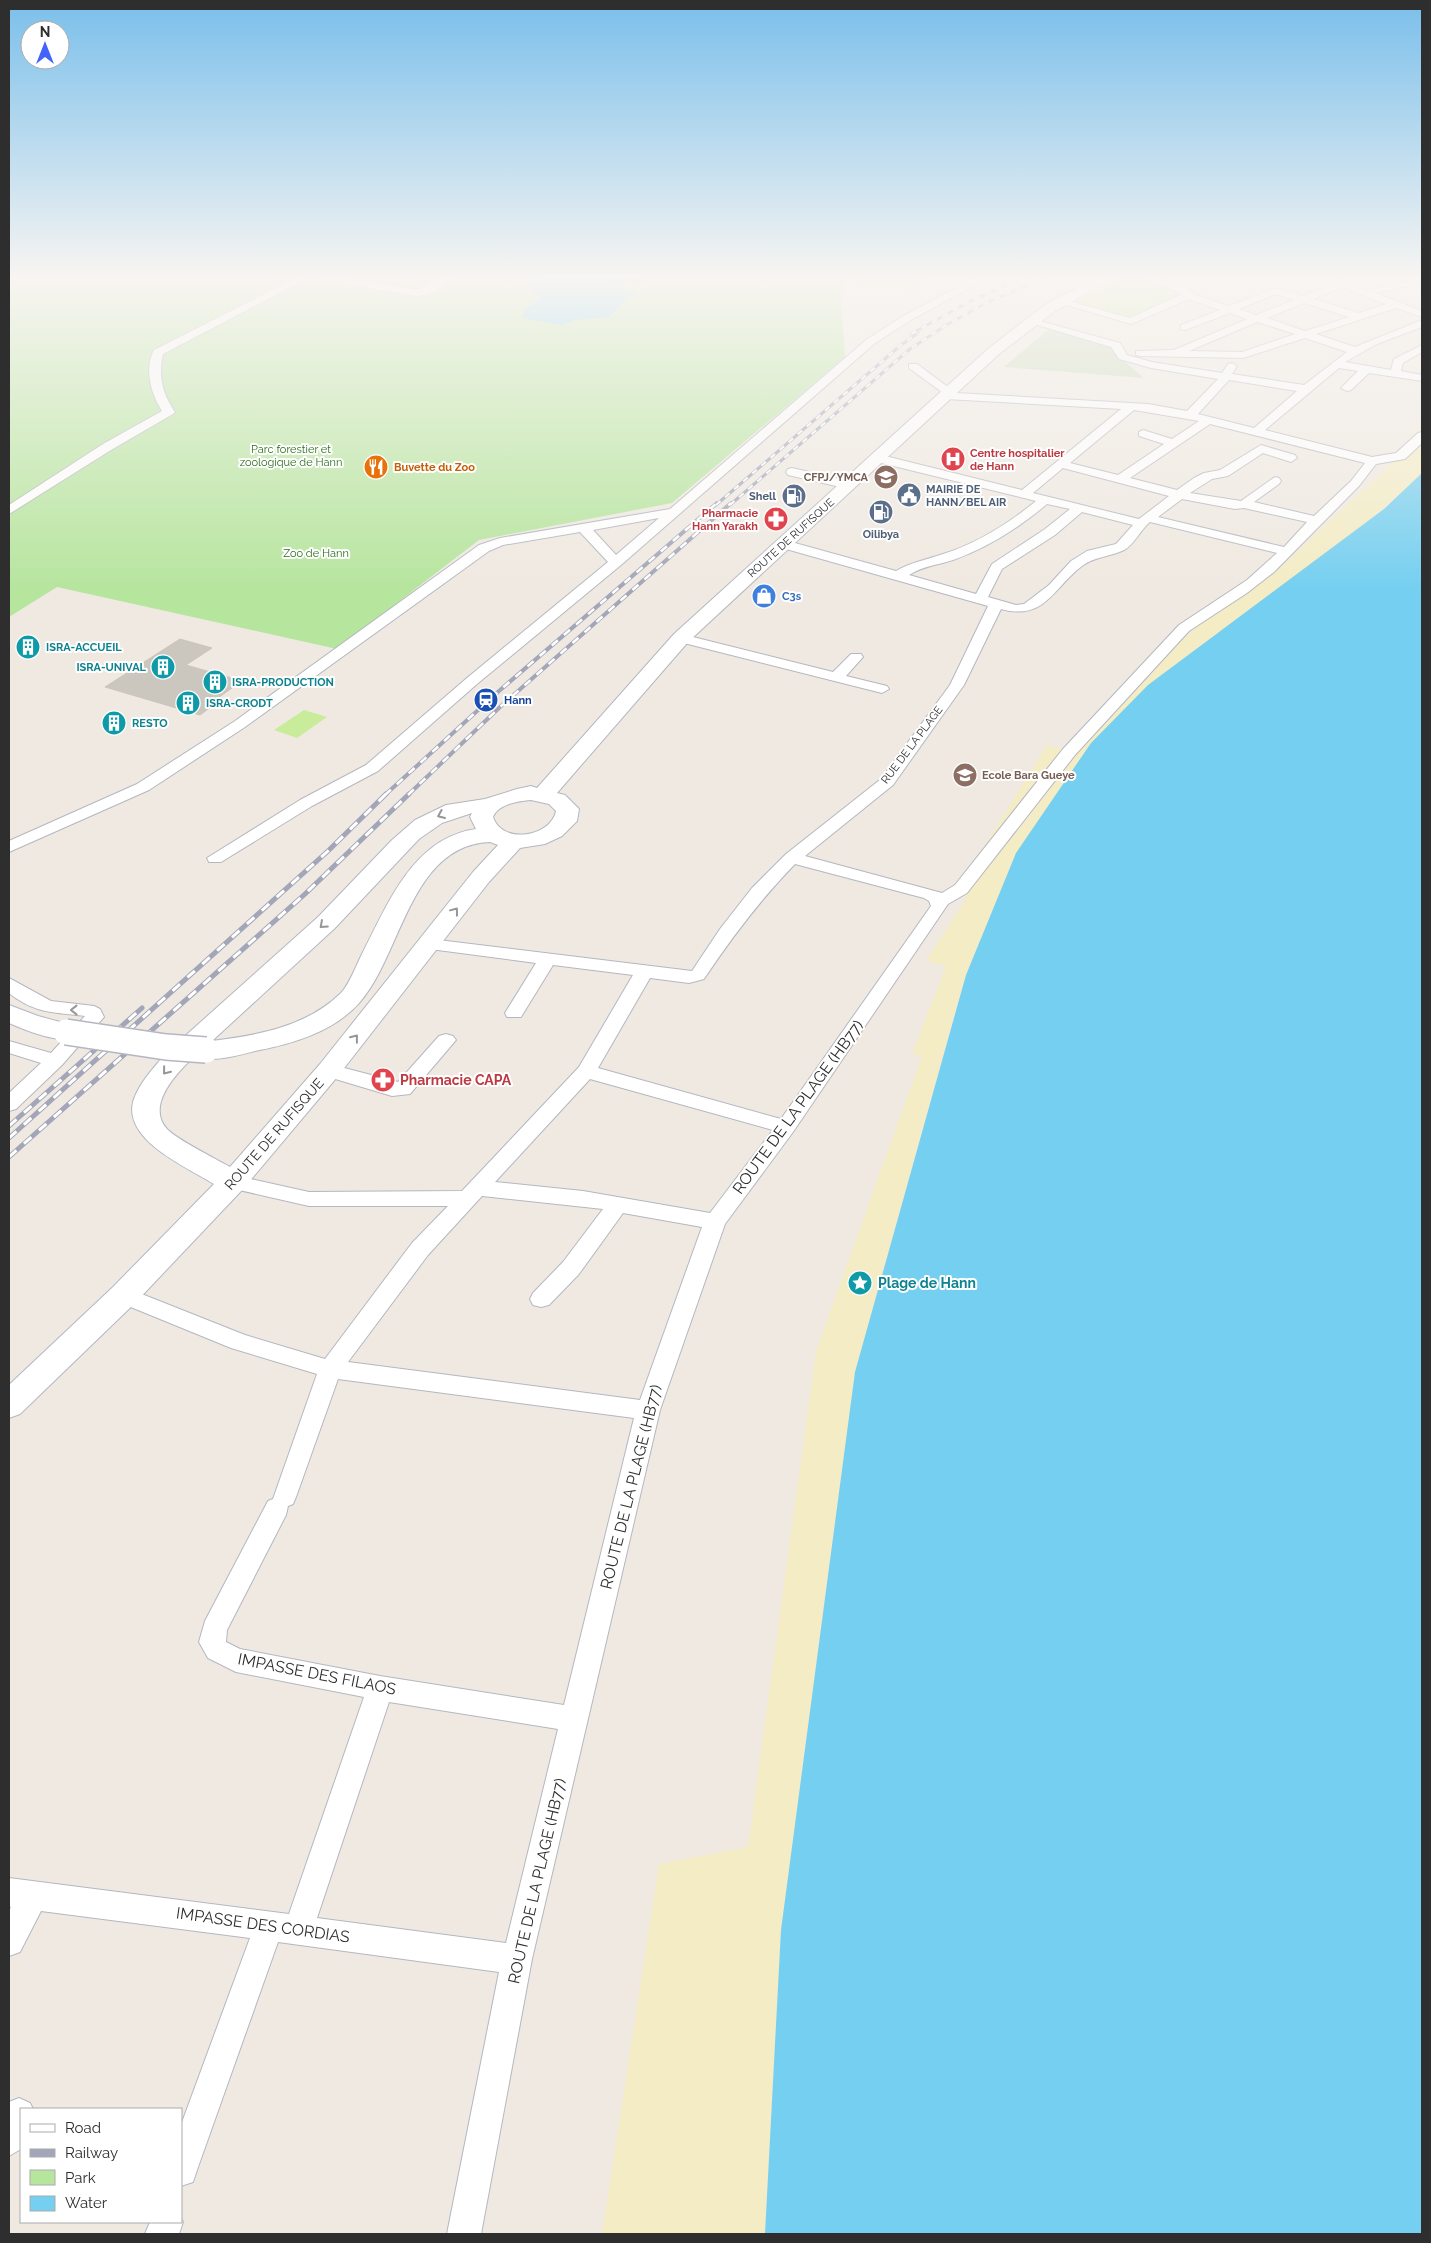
<svg xmlns="http://www.w3.org/2000/svg" width="1431" height="2243" font-family="Raleway,sans-serif">
<style>
.green{fill:#b6e59e}
.sand{fill:#f3ecc5}
.cemetery{fill:#c8d9b8}
.pitch{fill:#c9ec9a}
.water{fill:#75cff0}
.building{fill:#cbc7bf;stroke:#cbc5ba}
.lines{fill:none;stroke-linecap:round;stroke-linejoin:round}
.minor-casing{stroke:#b4b7c1;stroke-width:2}
.secondary-casing{stroke:#b4b7c1;stroke-width:2}
.minor{fill:#fff;fill-rule:evenodd}
.secondary{fill:#fff;fill-rule:evenodd}
.rail-far2-casing{stroke:#a3a6b8;stroke-width:3}
.rail-far1-casing{stroke:#a3a6b8;stroke-width:4}
.rail-casing{stroke:#a3a6b8;stroke-width:5}
.rail-far2{stroke:#fff;stroke-width:2;stroke-dasharray:6;stroke-linecap:butt}
.rail-far1{stroke:#fff;stroke-width:2.5;stroke-dasharray:8;stroke-linecap:butt}
.rail{stroke:#fff;stroke-width:3;stroke-dasharray:10;stroke-linecap:butt}
.secondary-bridge-casing{stroke:#b4b7c1;stroke-width:28;stroke-linecap:butt}
.secondary-bridge{stroke:#fff;stroke-width:25}
.oneway{stroke:#969696}
.labels{text-anchor:middle;dominant-baseline:central;stroke-width:4;stroke-linejoin:round;paint-order:stroke}
.far-park-label{font-size:11px;fill:#2c6e1b;stroke:#fff}
.far-health-label{font-size:11px;font-weight:bold;fill:#be3a42;stroke:#fff;text-anchor:start}
.far-food-label{font-size:11px;font-weight:bold;fill:#c56008;stroke:#fff;text-anchor:start}
.far-education-label{font-size:11px;font-weight:bold;fill:#785e54;stroke:#fff;text-anchor:end}
.far-service-label{font-size:11px;font-weight:bold;fill:#4e5e75;stroke:#fff;text-anchor:start}
.far-street-label{font-size:11px;fill:#2e2e2e;stroke:#fff}
.far-shop-label{font-size:11px;font-weight:bold;fill:#366cbe;stroke:#fff;text-anchor:start}
.far-culture-label{font-size:11px;font-weight:bold;fill:#0d838f;stroke:#fff;text-anchor:start}
.far-transit-label{font-size:11px;font-weight:bold;fill:#164399;stroke:#fff;text-anchor:start}
.health-label{font-size:14px;font-weight:bold;fill:#be3a42;stroke:#fff;text-anchor:start}
.street-label{font-size:14px;fill:#2e2e2e;stroke:#fff}
.culture-label{font-size:14px;font-weight:bold;fill:#0d838f;stroke:#fff;text-anchor:start}
.near-street-label{font-size:16px;fill:#2e2e2e;stroke:#fff}
</style>
<rect width="100%" height="100%" fill="#efe9e1"/>
<!-- green -->
<path class="green" d="M9,276H847L841,302L845,357L672,503L479,540L337,649L57,587L9,617Z"/>
<!-- sand -->
<path class="sand" d="M1422,427V473C1364,528 1299,577 1232,622L1016,853L966,975L951,1026L855,1372L781,1930L765,2234H602L659,1864L748,1847L816,1351L922,1056L912,1054L946,966L926,961L964,902L977,858L1047,745L1067,750L1095,720L1205,619L1284,564L1412,444L1409,437Z"/>
<!-- cemetery -->
<path class="cemetery" d="M1049,329L1113,344L1118,356L1144,378L1004,367Z"/>
<!-- pitch -->
<path class="pitch" d="M847,276H929L915,289L846,283Z
M1133,276H1151L1198,292L1128,323L1069,305Z
M304,710L327,717L297,738L274,730Z"/>
<!-- water -->
<path class="water" d="M543,276H646L642,284L623,280L612,286L638,293L627,298L609,317L574,320L561,325L522,318L525,309L542,298L528,288Z
M1422,473V2234H765L781,1930L855,1372L966,975L1016,853L1091,743L1148,685L1384,509Z"/>
<!-- building -->
<path class="building" d="M180,639L212,648L186,665L242,681L215,700L219,701L200,715L105,687Z"/>
<g class="lines">
<defs>
<path id="minor" d="M300,276H312L163,354C158,375 162,394 175,412L173,414L111,450L9,514V505L103,444L162,411C151,394 144,369 154,350Z
M317,276H338L416,290L448,276H460L428,294L416,296L322,279Z
M979,276H991L911,320L874,344L621,565L477,684L378,771L312,806L221,862H209L207,858L300,800L366,765L467,678L608,562L580,532L503,545L489,551L245,727L149,790L9,852V841L137,784L235,721L479,545L500,538L670,509L866,340L903,316ZM659,518L616,555L593,530Z
M1084,276H1099L1107,280L1102,283Z
M1140,276H1154L1187,288L1193,294L1229,306L1276,288L1303,296L1331,284L1314,276H1328L1365,290L1418,280V284L1375,293L1422,311V317L1396,308L1316,334L1355,347L1422,320V327L1377,344L1345,362L1391,370L1394,359L1422,345V352L1403,363L1401,371L1422,375V381L1369,373L1351,390L1347,391L1341,388L1358,371L1339,368L1265,430L1372,457L1396,453L1418,433L1422,432V443L1405,459L1376,464L1359,486L1274,572L1247,593L1189,631L1075,755L967,893L948,904L793,1132L725,1224L660,1410L532,1959L481,2234H447L499,1972L278,1942L197,2170L193,2182L181,2186V2125L250,1938L41,1911L20,1952L9,1956V1911L11,1907L9,1906V1878L289,1914L364,1697L236,1672L208,1658L199,1642L205,1621L268,1501L273,1499L317,1374L231,1348L116,1301L113,1295L116,1289L124,1287L245,1335L325,1359L412,1243L448,1206H309L226,1187L223,1182L226,1177L233,1175L309,1192L462,1191L579,1067L633,975L553,965L521,1017H507L505,1013L536,963L430,949L424,948L421,944L424,940L430,939L692,971L720,929L752,888L786,854L881,779L950,685L988,606L779,547L777,544L784,540L896,571C911,562 926,560 943,554C976,544 1009,523 1036,501L873,461L871,458L873,455L877,454L1022,490L1121,409L946,399L940,396L943,393L909,368V364H917L956,393L1148,404L1187,411L1218,379L1151,368L1119,359L1111,347L1024,321L1029,318L1120,343L1127,355L1152,362L1222,373L1228,364L1232,363L1237,366L1232,374L1304,385L1347,352L1305,338L1243,358L1140,356L1136,355V351L1174,350L1247,319L1230,313L1185,330L1181,329V325L1220,310L1189,299L1131,324L1053,301L1058,298L1130,318L1183,294ZM1341,287L1386,304L1359,313L1313,299ZM1276,294L1294,300L1256,315L1239,309ZM1304,303L1349,317L1305,331L1267,318ZM1257,322L1295,334L1242,352L1189,351ZM1229,380L1297,391L1254,428L1198,414ZM1134,410L1199,421L1172,439L1143,430L1139,432V436L1164,444L1118,475L1070,463ZM1210,424L1365,463L1351,481L1314,516L1254,502L1279,484L1281,481L1279,478L1275,477L1241,501L1190,493L1212,479L1228,476L1263,453L1291,462L1297,458L1295,455L1261,445L1220,470L1204,473L1194,478L1177,490L1130,478ZM1063,468L1169,496L1139,519L1033,493ZM1182,499L1235,509L1244,508L1307,522L1284,547L1158,517ZM1047,504L1070,509L1045,529L992,564L976,594L909,575C923,566 938,565 953,560C987,548 1020,527 1047,504ZM1082,512L1133,525L1116,544L1087,551L1071,561L1049,585L1024,604L1016,605L988,597L1002,569L1055,535ZM1150,522L1277,553L1247,580L1179,625L1063,749L955,885L942,893L805,856L893,785L964,685L1001,609C1045,621 1052,589 1082,566C1095,556 1110,557 1124,550C1134,545 1141,529 1150,522ZM795,864L924,898L929,901L931,906L781,1119L598,1068L650,978L689,983L704,979C732,937 760,900 795,864ZM590,1079L773,1130L710,1213L583,1191L495,1182ZM482,1196L603,1209L563,1262L533,1293L530,1299L533,1305L541,1307L549,1305L579,1274L623,1213L702,1227L640,1400L348,1362L428,1255ZM338,1379L634,1418L564,1705L380,1676L240,1649L226,1642L227,1630L286,1515L288,1506L293,1504L296,1497ZM389,1702L558,1729L506,1943L317,1918Z
M792,468L853,482L855,485L849,489L788,475L786,472L788,469Z
M681,634L833,672L851,654H861L863,657L846,676L887,686L889,689L882,693L676,641L674,638L676,635Z
M9,978L51,1001L94,1006L100,1009L104,1017L62,1065L16,1109L9,1111V1093L41,1063L9,1053V1041L51,1053L85,1016C54,1012 35,1014 9,993Z
M446,1034L453,1036L456,1040L410,1094L392,1096L322,1075L319,1070L322,1065L329,1064L398,1082L439,1036Z
M19,2098L30,2103L33,2109H21V2149L9,2156V2102Z
M181,2219L183,2222L179,2234H145L150,2222H181Z"/>
<path id="secondary" d="M1100,276H1119L1055,311L999,354L688,642L557,793L565,795L579,809L577,821L562,836L545,844L520,848L489,882L338,1076L243,1189L135,1303L20,1414L9,1418V1385L113,1287L214,1184C187,1167 124,1141 133,1102C138,1084 154,1068 165,1054L318,917L392,840L415,820L446,805L485,799L517,789L531,786L537,788L674,634L989,348L1045,305ZM531,800L549,804L556,811C551,837 502,845 493,817C498,804 519,801 531,800ZM472,813L470,817L476,829C412,838 387,906 361,956C355,968 350,983 341,993C306,1027 258,1035 212,1041L335,928L419,839L442,823ZM490,842L498,845L473,872L320,1064L230,1167C216,1159 176,1139 167,1129C145,1105 178,1071 196,1055C210,1064 239,1055 255,1051C292,1044 334,1032 360,1002C402,954 410,845 490,842Z
M9,1005L38,1016L75,1026L79,1032L75,1038C56,1043 27,1031 9,1023Z"/>
</defs>
<!-- minor casing -->
<use href="#minor" class="minor-casing"/>
<!-- secondary casing -->
<use href="#secondary" class="secondary-casing"/>
<!-- minor -->
<use href="#minor" class="minor"/>
<!-- secondary -->
<use href="#secondary" class="secondary"/>
<defs>
<path id="rail-far2" d="M911,334L974,299L1030,276
M716,505L901,345L918,333
M730,505L910,349L948,324L988,302L1051,276"/>
<path id="rail-far1" d="M385,795L499,691L717,503
M408,795L500,707L731,503"/>
<path id="rail" d="M9,1126L142,1008
M9,1138L328,851L386,794
M9,1157L305,894L409,794"/>
</defs>
<!-- rail-far2 casing -->
<use href="#rail-far2" class="rail-far2-casing"/>
<!-- rail-far1 casing -->
<use href="#rail-far1" class="rail-far1-casing"/>
<!-- rail casing -->
<use href="#rail" class="rail-casing"/>
<!-- rail-far2 -->
<use href="#rail-far2" class="rail-far2"/>
<!-- rail-far1 -->
<use href="#rail-far1" class="rail-far1"/>
<!-- rail -->
<use href="#rail" class="rail"/>
<defs>
<path id="secondary-bridge" d="M66,1032L166,1047L206,1050"/>
</defs>
<!-- secondary-bridge casing -->
<use href="#secondary-bridge" class="secondary-bridge-casing"/>
<!-- secondary-bridge -->
<use href="#secondary-bridge" class="secondary-bridge"/>
</g>
<!-- one-way arrows -->
<defs><path id="oneway-chevron" d="M-2-3.5L2.5 0L-2 3.5" fill="none" stroke-width="1.6" stroke-linecap="round" stroke-linejoin="round" transform="scale(1.25)"/></defs>
<g class="oneway">
<use href="#oneway-chevron" transform="translate(441 815) rotate(157)"/>
<use href="#oneway-chevron" transform="translate(455 911) rotate(-53)"/>
<use href="#oneway-chevron" transform="translate(323 925) rotate(138)"/>
<use href="#oneway-chevron" transform="translate(74 1010) rotate(180)"/>
<use href="#oneway-chevron" transform="translate(355 1038) rotate(-52)"/>
<use href="#oneway-chevron" transform="translate(166 1071) rotate(129)"/>
</g>
<!-- sky -->
<linearGradient id="sky" x2="0" y2="1"><stop stop-color="#7abfeb"/><stop offset="0.47" stop-color="#f8f5f2"/><stop offset="1" stop-color="#f8f5f2" stop-opacity="0"/></linearGradient>
<rect width="1431" height="590" fill="url(#sky)"/>
<!-- icons -->
<defs>
<symbol id="hospital-disc" viewBox="-11 -11 22 22"><circle r="9.5" fill="#e0444e" stroke="#fff"/><path d="M-5-5h3v3.5h4V-5h3V5h-3V1.5h-4V5h-3Z" fill="#fff"/></symbol>
<symbol id="restaurant-disc" viewBox="-11 -11 22 22"><circle r="9.5" fill="#e8710a" stroke="#fff"/><path d="M-5-6h1v4h1v-4h1v4h1v-4h1v5L-1.5 .5V6h-2V.5L-5-1ZM5-6V6H3V1.5H1.5Q1.5-4 5-6Z" fill="#fff"/></symbol>
<symbol id="school-disc" viewBox="-11 -11 22 22"><circle r="9.5" fill="#8d6e63" stroke="#fff"/><path d="M0-5L7-2L0 1L-7-2ZM-4 1L0 2.5L4 1V4Q0 6-4 4Z" fill="#fff"/></symbol>
<symbol id="civic-disc" viewBox="-11 -11 22 22"><circle r="9.5" fill="#5c6f8a" stroke="#fff"/><path d="M-.6-6.5H3V-4.5H.6V-3L4-1V1h2V6H-6V1h2V-1L-.6-3ZM-1.2 2.5V6h2.4V2.5Z" fill="#fff"/></symbol>
<symbol id="fuel-disc" viewBox="-11 -11 22 22"><circle r="9.5" fill="#5c6f8a" stroke="#fff"/><path d="M-5.5-6h7V0h2V4h1.3V-2.5L3-4.5l.8-.8L6-3V5H2.5V1h-1V6h-7ZM-4.2-4.7v3.2H.2V-4.7Z" fill="#fff"/></symbol>
<symbol id="pharmacy-disc" viewBox="-11 -11 22 22"><circle r="9.5" fill="#e0444e" stroke="#fff"/><path d="M-2-6h4v4h4v4h-4v4h-4v-4h-4v-4h4Z" fill="#fff"/></symbol>
<symbol id="shop-disc" viewBox="-11 -11 22 22"><circle r="9.5" fill="#3f7fe0" stroke="#fff"/><path d="M-5-2.5h2.3a2.7 3.5 0 0 1 5.4 0H5L5.5 6h-11ZM-1.5-2.5h3a1.5 2.3 0 0 0-3 0Z" fill="#fff"/></symbol>
<symbol id="building-disc" viewBox="-11 -11 22 22"><circle r="9.5" fill="#0f9aa8" stroke="#fff"/><path d="M-4-6H4V6H1V3H-1V6H-4ZM-2.5-4.3h1.7v1.8h-1.7ZM.8-4.3h1.7v1.8H.8ZM-2.5-1h1.7V.8h-1.7ZM.8-1h1.7V.8H.8Z" fill="#fff"/></symbol>
<symbol id="station-disc" viewBox="-11 -11 22 22"><circle r="9.5" fill="#1a4fb4" stroke="#fff"/><path d="M-3-6H3Q5-6 5-4V2Q5 4 3 4L4.5 6H3L1.5 4h-3L-3 6H-4.5L-3 4Q-5 4-5 2V-4Q-5-6-3-6ZM-3.5-4v3h7v-3ZM-3.5 1v1.5H-2V1ZM2 1v1.5H3.5V1Z" fill="#fff"/></symbol>
<symbol id="sight-disc" viewBox="-11 -11 22 22"><circle r="9.5" fill="#0f9aa8" stroke="#fff"/><path d="M0-6L1.8-2.2L6-1.7L2.9 1.2L3.7 5.4L0 3.3L-3.7 5.4L-2.9 1.2L-6-1.7L-1.8-2.2Z" fill="#fff"/></symbol>
</defs>
<g fill-rule="evenodd">
<use href="#hospital-disc" x="939" y="445" width="28" height="28"/>
<use href="#restaurant-disc" x="362" y="453" width="28" height="28"/>
<use href="#school-disc" x="872" y="463" width="28" height="28"/>
<use href="#civic-disc" x="895" y="481" width="28" height="28"/>
<use href="#fuel-disc" x="780" y="482" width="28" height="28"/>
<use href="#fuel-disc" x="867" y="498" width="28" height="28"/>
<use href="#pharmacy-disc" x="762" y="505" width="28" height="28"/>
<use href="#shop-disc" x="750" y="582" width="28" height="28"/>
<use href="#building-disc" x="14" y="633" width="28" height="28"/>
<use href="#building-disc" x="149" y="653" width="28" height="28"/>
<use href="#building-disc" x="201" y="668" width="28" height="28"/>
<use href="#station-disc" x="472" y="686" width="28" height="28"/>
<use href="#building-disc" x="174" y="689" width="28" height="28"/>
<use href="#building-disc" x="100" y="709" width="28" height="28"/>
<use href="#school-disc" x="951" y="761" width="28" height="28"/>
<use href="#pharmacy-disc" x="369" y="1066" width="28" height="28"/>
<use href="#sight-disc" x="846" y="1269" width="28" height="28"/>
</g>
<g class="labels">
<!-- far-park labels -->
<g class="far-park-label">
<text x="291" y="449">Parc forestier et<tspan x="291" dy="13">zoologique de Hann</tspan></text>
<text x="316" y="553">Zoo de Hann</text>
</g>
<!-- far-health labels -->
<g class="far-health-label">
<text x="970" y="453">Centre hospitalier<tspan x="970" dy="13">de Hann</tspan></text>
<text x="758" y="513" text-anchor="end">Pharmacie<tspan x="758" dy="13">Hann Yarakh</tspan></text>
</g>
<!-- far-food labels -->
<g class="far-food-label">
<text x="394" y="467">Buvette du Zoo</text>
</g>
<!-- far-education labels -->
<g class="far-education-label">
<text x="868" y="477">CFPJ/YMCA</text>
<text x="982" y="775" text-anchor="start">Ecole Bara Gueye</text>
</g>
<!-- far-service labels -->
<g class="far-service-label">
<text x="926" y="489">MAIRIE DE<tspan x="926" dy="13">HANN/BEL AIR</tspan></text>
<text x="776" y="496" text-anchor="end">Shell</text>
<text x="881" y="534" text-anchor="middle">Oilibya</text>
</g>
<!-- far-street labels -->
<g class="far-street-label">
<text transform="translate(791 538) rotate(-42)">ROUTE DE RUFISQUE</text>
<text transform="translate(912 745) rotate(-53)">RUE DE LA PLAGE</text>
</g>
<!-- far-shop labels -->
<g class="far-shop-label">
<text x="782" y="596">C3s</text>
</g>
<!-- far-culture labels -->
<g class="far-culture-label">
<text x="46" y="647">ISRA-ACCUEIL</text>
<text x="146" y="667" text-anchor="end">ISRA-UNIVAL</text>
<text x="232" y="682">ISRA-PRODUCTION</text>
<text x="206" y="703">ISRA-CRODT</text>
<text x="132" y="723">RESTO</text>
</g>
<!-- far-transit labels -->
<g class="far-transit-label">
<text x="504" y="700">Hann</text>
</g>
<!-- health labels -->
<g class="health-label">
<text x="400" y="1080">Pharmacie CAPA</text>
</g>
<!-- street labels -->
<g class="street-label">
<text transform="translate(274 1134) rotate(-49)">ROUTE DE RUFISQUE</text>
</g>
<!-- culture labels -->
<g class="culture-label">
<text x="878" y="1283">Plage de Hann</text>
</g>
<!-- near-street labels -->
<g class="near-street-label">
<text transform="translate(798 1107) rotate(-54)">ROUTE DE LA PLAGE (HB77)</text>
<text transform="translate(631 1487) rotate(-76)">ROUTE DE LA PLAGE (HB77)</text>
<text transform="translate(317 1674) rotate(11)">IMPASSE DES FILAOS</text>
<text transform="translate(537 1881) rotate(-77)">ROUTE DE LA PLAGE (HB77)</text>
<text transform="translate(263 1925) rotate(8)">IMPASSE DES CORDIAS</text>
</g>
</g>
<!-- border -->
<rect width="1431" height="2243" fill="none" stroke="#2e2e2e" stroke-width="20"/>
<!-- legend -->
<rect x="20" y="2108" width="162" height="115" fill="#ffffff" stroke="#ababab"/>
<rect x="30" y="2124" width="25" height="8" fill="#ffffff" stroke="#ababab"/>
<text x="65" y="2133" font-size="15" fill="#2e2e2e">Road</text>
<rect x="30" y="2149" width="25" height="8" fill="#a3a6b8" stroke="#ababab"/>
<text x="65" y="2158" font-size="15" fill="#2e2e2e">Railway</text>
<rect x="30" y="2170" width="25" height="15" fill="#b6e59e" stroke="#ababab"/>
<text x="65" y="2183" font-size="15" fill="#2e2e2e">Park</text>
<rect x="30" y="2196" width="25" height="15" fill="#75cff0" stroke="#ababab"/>
<text x="65" y="2208" font-size="15" fill="#2e2e2e">Water</text>
<!-- north arrow -->
<g transform="translate(45 45)"><circle r="24" fill="#ffffff" stroke="#ababab"/>
<path d="M0-4L9 19L0 12L-9 19Z" fill="#4264fb"/>
<text y="-8" font-size="14" font-weight="bold" text-anchor="middle" fill="#2e2e2e">N</text>
</g>
</svg>
